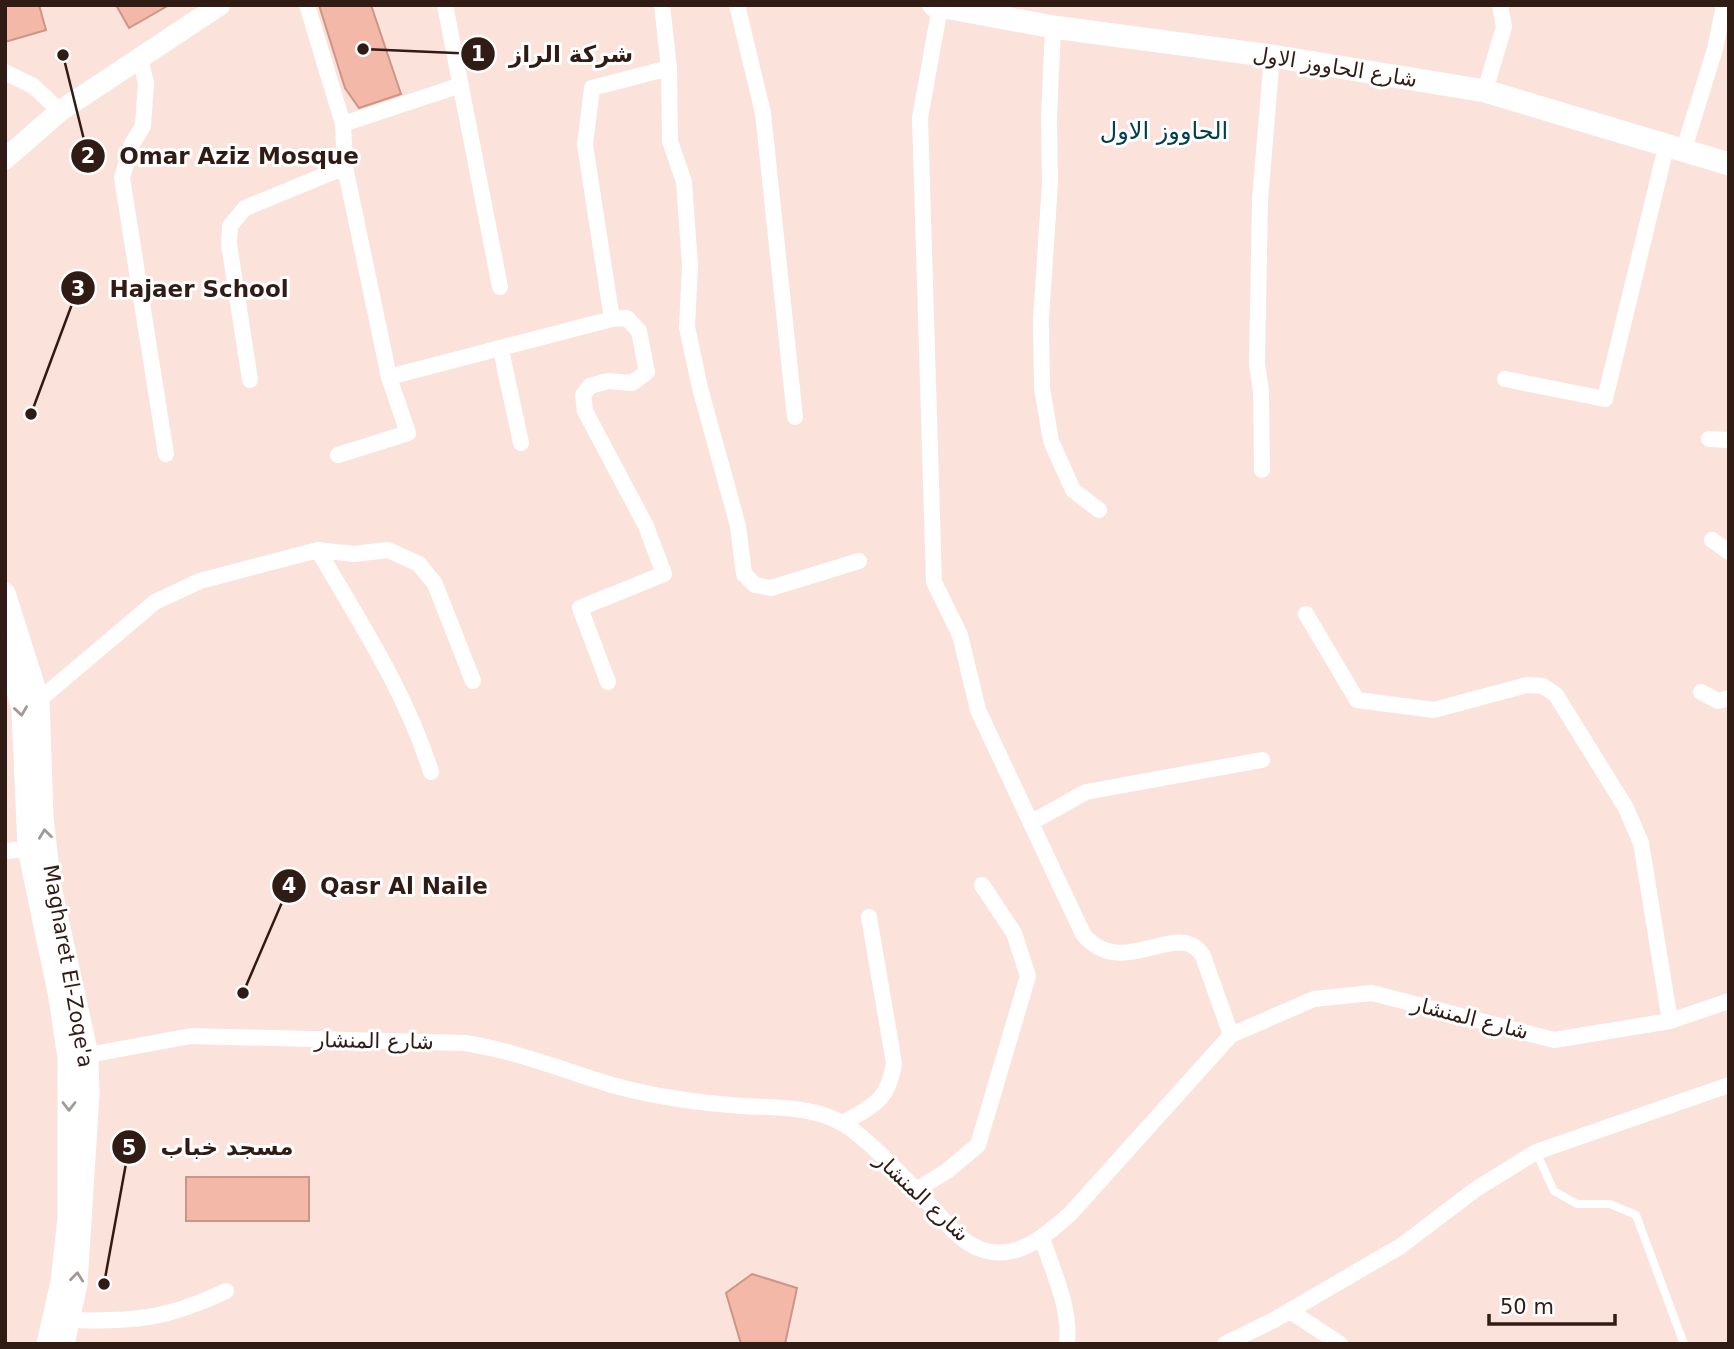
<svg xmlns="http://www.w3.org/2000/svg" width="1734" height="1349" font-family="'DejaVu Sans',Cairo,sans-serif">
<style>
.building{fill:#f3b8a7;stroke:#ce9585;stroke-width:2}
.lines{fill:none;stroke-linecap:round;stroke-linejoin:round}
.service{stroke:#fff;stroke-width:8}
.minor{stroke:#fff;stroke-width:16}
.tertiary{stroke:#fff;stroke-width:21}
.secondary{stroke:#fff;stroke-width:23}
.oneway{stroke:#a29896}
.labels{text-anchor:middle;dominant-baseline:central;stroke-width:6;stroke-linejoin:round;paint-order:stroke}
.street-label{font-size:21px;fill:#311b15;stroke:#fff}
.quarter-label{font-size:24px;fill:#02404d;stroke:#fff}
.leader{fill:none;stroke:#311b15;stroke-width:2.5}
.callout-dot{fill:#311b15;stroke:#fff;stroke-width:2.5}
.mark-label{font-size:21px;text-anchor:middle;font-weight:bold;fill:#fff}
.callout-label{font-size:23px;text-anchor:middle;font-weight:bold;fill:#311b15;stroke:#fff;stroke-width:6;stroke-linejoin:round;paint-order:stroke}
</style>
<rect width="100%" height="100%" fill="#fbe2db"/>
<!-- building -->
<path class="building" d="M5,5H39L46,30L5,42Z
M116,5H169L129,28Z
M319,5H371L401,94L359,108L345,88Z
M186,1177H309V1221H186Z
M752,1274L797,1288L785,1344H741L726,1293Z"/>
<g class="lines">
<!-- service -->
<path class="service" d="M1536,1152L1554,1191L1577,1204H1610L1636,1215L1684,1344"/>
<!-- minor -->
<path class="minor" d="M307,5L343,124L345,167L389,377L408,433L338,455
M445,5L500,287
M662,5L669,68L670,141L684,182L690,265L687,327L700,388L738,526L744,574L755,585L771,588L859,561
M737,5L763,113L795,417
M940,7L920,118L934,582L960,635L978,710L1083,934C1123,983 1179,916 1203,956L1231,1035
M1053,27L1049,118L1050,183L1041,319L1042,388L1051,441L1073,490L1099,510
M140,58L146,83L143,126L132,144L122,178L166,454
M5,72L33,86L60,111
M1485,91L1504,27L1500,5
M343,124L461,85
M1684,149L1715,49L1724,5
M612,319L585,145L592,88L669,68
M501,350L521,443
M389,377L612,319L627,318L639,331L647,372L632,383L608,381L590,386L583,395L585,411L646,526L664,574L580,608L608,682
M1505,379L1605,399L1667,143
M250,380L229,244L230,226L245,208L345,167
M1709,439L1729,440
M1262,470L1261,391L1257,364L1260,200L1272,56
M1712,540L1729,552
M318,550C360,623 405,690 431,772
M1306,614L1357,700L1434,710L1527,685L1543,686L1556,695L1626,808L1641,843L1670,1021
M1701,692L1718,701L1729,698
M39,700L155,602L200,581L318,550L354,554L388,550L419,564L435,584L473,681
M1032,822L1086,792L1262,760
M5,851L28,849
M77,1057L191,1036L465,1043C516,1051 563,1070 612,1085C655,1097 699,1103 743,1106C776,1108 812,1106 842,1123C864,1135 912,1185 931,1206C945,1221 958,1240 978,1248C1015,1264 1046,1235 1071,1213L1231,1035L1314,999L1372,993L1554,1040L1670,1021L1729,1001
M843,1123C874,1105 888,1101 894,1063L869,917
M916,1190L947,1171L978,1145L1028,976L1014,933L982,885
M1042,1238C1053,1272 1071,1308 1067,1344
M1290,1311L1340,1344
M69,1320C134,1322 167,1319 226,1291
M1225,1344L1274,1320L1401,1246L1476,1189L1536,1152L1729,1085"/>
<!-- tertiary -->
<path class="tertiary" d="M5,159L60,111L220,5
M5,593L39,700L43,817L51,887L88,1055L89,1095L77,1284L64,1344
M5,645L22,710L28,849L59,997L68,1058V1218L61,1282L47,1344"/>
<!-- secondary -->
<path class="secondary" d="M934,5L1053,27L1272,56L1485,91L1729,164"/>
</g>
<!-- one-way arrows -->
<defs><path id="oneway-chevron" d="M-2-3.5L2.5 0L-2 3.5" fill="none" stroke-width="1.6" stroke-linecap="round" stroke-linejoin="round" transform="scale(1.75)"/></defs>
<g class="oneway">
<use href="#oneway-chevron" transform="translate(21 711) rotate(82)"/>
<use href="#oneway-chevron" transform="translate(45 834) rotate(-97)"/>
<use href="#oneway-chevron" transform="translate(69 1106) rotate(90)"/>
<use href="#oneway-chevron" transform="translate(77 1277) rotate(-84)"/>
</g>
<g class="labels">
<!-- street labels -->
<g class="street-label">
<text transform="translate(1335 67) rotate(9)">شارع الحاووز الاول</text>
<text transform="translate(68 966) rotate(80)">Magharet El-Zoqe'a</text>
<text transform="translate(1470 1018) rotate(14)">شارع المنشار</text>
<text transform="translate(374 1041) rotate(1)">شارع المنشار</text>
<text transform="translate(922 1197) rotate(43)">شارع المنشار</text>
</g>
<!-- quarter labels -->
<g class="quarter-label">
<text x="1164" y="131">الحاووز الاول</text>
</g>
</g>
<!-- callouts -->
<path class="leader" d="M363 49L478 54M63 55L88 156M31 414L78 288M243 993L289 886M104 1284L129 1147"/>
<g class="callout-dot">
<circle cx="363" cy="49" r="7"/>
<circle cx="63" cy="55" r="7"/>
<circle cx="31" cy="414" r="7"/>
<circle cx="243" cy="993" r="7"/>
<circle cx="104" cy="1284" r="7"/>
<circle cx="478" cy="54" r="18"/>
<circle cx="88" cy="156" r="18"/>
<circle cx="78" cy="288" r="18"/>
<circle cx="289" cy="886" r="18"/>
<circle cx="129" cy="1147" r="18"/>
</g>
<g class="mark-label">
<text x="478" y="61">1</text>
<text x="88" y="163">2</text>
<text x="78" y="296">3</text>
<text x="289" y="893">4</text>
<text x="129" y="1155">5</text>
</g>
<g class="callout-label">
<text x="571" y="62">شركة الراز</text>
<text x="239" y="164">Omar Aziz Mosque</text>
<text x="199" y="297">Hajaer School</text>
<text x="404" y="894">Qasr Al Naile</text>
<text x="227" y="1155">مسجد خباب</text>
</g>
<!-- border -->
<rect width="1734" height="1349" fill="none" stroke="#311b15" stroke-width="14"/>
<!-- scale -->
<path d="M1489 1314v10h126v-10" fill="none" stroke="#311b15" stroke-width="3.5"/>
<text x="1500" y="1314" font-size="21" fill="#311b15" stroke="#ffffff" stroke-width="5" paint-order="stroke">50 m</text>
</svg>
